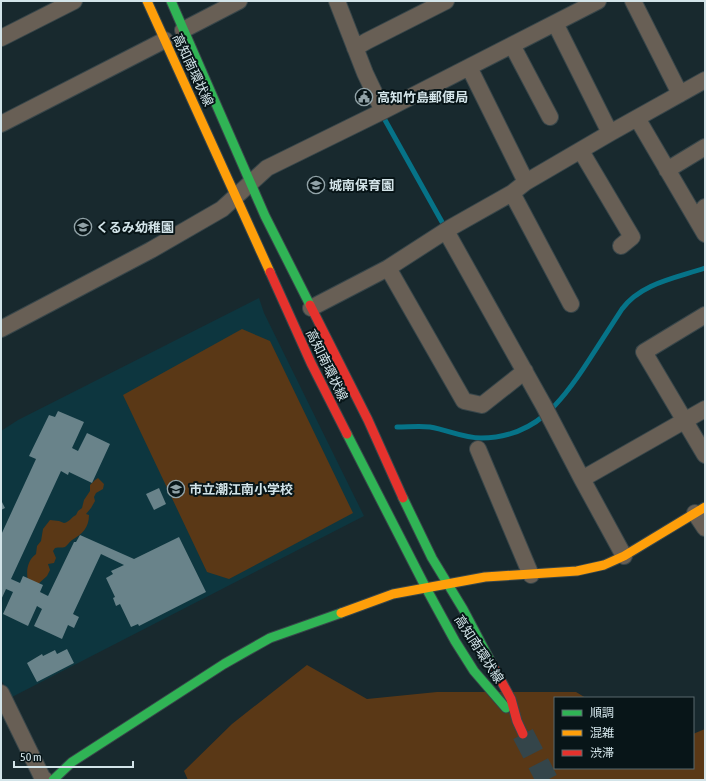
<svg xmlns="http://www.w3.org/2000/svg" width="706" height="781" font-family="'Asap Condensed','Noto Sans JP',sans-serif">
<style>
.built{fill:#0d363f}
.green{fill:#5a3816}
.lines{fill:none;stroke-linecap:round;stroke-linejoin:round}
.stream{stroke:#067388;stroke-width:5}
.building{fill:#69838a}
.primary-tunnel{stroke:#34454a;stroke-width:22;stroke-dasharray:22 11;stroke-linecap:butt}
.street-casing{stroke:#38464a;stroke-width:18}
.fast-casing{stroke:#38464a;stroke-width:11}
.slow-casing{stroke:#38464a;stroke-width:11}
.jam-casing{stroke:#38464a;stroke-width:11}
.street{stroke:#685f55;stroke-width:16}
.fast{stroke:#30b455;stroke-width:9}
.slow{stroke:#ff9f0a;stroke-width:9}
.jam{stroke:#e5322d;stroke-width:9}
.labels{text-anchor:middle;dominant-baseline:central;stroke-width:4;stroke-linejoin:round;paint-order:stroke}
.street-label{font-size:13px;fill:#d3e4e9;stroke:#081518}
.poi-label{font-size:13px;font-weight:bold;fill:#d3e4e9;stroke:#081518;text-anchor:start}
</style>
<rect width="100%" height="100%" fill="#18292e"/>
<!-- built -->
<path class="built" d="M259,298L264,313L364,516L12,697L1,680V431L18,420Z"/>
<!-- green -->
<path class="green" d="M242,329L270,341L353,513L229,579L207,572L123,395Z
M98,478L104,484L103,489L96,493L94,497L95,501L91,508L86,514L89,515C89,528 82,534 72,540C69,542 68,545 65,547C62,548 59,547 55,548L53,551L56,558L54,563L48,564L50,570L47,576L37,585L28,582C26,571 27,561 36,554L37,546L41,541L43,529L50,520L59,521L64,523C70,522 71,517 76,515L78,511L82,508L84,500L90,491V485L95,480Z
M307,665L367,699L437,692H576L586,698H555V768H693V734L705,729V780H188L184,771L232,724Z"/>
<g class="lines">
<!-- stream -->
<path class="stream" d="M385,120L442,222
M397,427C408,427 420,426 430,427C448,430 463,438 481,438C535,438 562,402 589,360C600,343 611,326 622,309C641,283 676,278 705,268"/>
</g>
<!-- building -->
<path class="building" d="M58,411L84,422L72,448L78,451L87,433L110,444L92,483L69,472L68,475L61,471L11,579L20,583L23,576L43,585L40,592L48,596L74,542H76L80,535L134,559L179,537L206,592L139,626L138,624L131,627L120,604L116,606L113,598L115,597L106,578L113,574L111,571L124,565L101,554L73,614L79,617L74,628L68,625L62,639L34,626L42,609L37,606L28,626L3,614L13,592L6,589L1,600V535L36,459L29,456L49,415L55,417Z
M159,488L166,504L154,510L146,494Z
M1,500L5,508L1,510Z
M67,649L74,663L37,682L27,663L42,654L43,656L55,650L57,654Z"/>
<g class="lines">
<!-- primary-tunnel -->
<path class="primary-tunnel" d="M523,734L547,780"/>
<defs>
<path id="street" d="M337,1L365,73L383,111
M633,1L680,94
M555,23L610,133
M183,30L239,1
M1,38L74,1
M512,45L550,117
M355,48L367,41L446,1
M469,67L526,182
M637,118L705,234
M1,124L165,40
M581,151L632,237L621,246
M667,170L705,147
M512,193L571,304
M696,218L705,207
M446,231L544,406L582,479L624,556
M388,268L464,401L482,405L525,371
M311,308L388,268L450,228L512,193L526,182L610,133L705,80
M705,315L644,352L705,455
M1,329L151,250L222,209L267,168L383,111L598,1
M478,449L531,575
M582,479L705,409
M695,513L705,528
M1,693L42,777L45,780"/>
<path id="fast" d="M171,1L265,216L310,305
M347,434L426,588L455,641L474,671L506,708
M403,498L432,558L463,609L491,662
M53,780L72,762L224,664L270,638L341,613"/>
<path id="slow" d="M147,1L270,272
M341,613L393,594L485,577L577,571L604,565L624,556L705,507"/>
<path id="jam" d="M270,272L311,363L347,434
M310,305L368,420L403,498
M491,662L511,699L517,721L523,734"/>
</defs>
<!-- street casing -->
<use href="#street" class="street-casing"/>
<!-- fast casing -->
<use href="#fast" class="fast-casing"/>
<!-- slow casing -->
<use href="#slow" class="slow-casing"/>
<!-- jam casing -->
<use href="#jam" class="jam-casing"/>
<!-- street -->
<use href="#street" class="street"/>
<!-- fast -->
<use href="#fast" class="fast"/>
<!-- slow -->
<use href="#slow" class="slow"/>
<!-- jam -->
<use href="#jam" class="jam"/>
</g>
<!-- icons -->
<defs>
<symbol id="civic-ring" viewBox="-11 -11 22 22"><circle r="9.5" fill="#081518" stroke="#92a3a8" stroke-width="1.5"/><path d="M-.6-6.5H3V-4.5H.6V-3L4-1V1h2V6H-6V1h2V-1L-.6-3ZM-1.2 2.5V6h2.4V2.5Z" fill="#92a3a8"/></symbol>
<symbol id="school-ring" viewBox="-11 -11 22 22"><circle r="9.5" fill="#081518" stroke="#92a3a8" stroke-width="1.5"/><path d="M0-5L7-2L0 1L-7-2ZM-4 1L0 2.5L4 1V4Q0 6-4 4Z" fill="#92a3a8"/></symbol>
</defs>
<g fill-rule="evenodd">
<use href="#civic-ring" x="354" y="87" width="20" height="20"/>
<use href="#school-ring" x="306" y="175" width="20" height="20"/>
<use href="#school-ring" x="73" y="217" width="20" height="20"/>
<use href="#school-ring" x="166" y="479" width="20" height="20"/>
</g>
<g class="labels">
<!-- street labels -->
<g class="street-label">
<text transform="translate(193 70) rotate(65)">高知南環状線</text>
<text transform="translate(327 365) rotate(64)">高知南環状線</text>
<text transform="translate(479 649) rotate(57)">高知南環状線</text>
</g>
<!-- poi labels -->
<g class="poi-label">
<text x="377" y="97">高知竹島郵便局</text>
<text x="329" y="185">城南保育園</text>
<text x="96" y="227">くるみ幼稚園</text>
<text x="189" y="489">市立潮江南小学校</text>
</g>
</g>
<!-- border -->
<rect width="706" height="781" fill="none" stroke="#d3e4e9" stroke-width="4"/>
<!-- legend -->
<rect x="554" y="697" width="140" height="72" fill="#081518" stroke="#59686c"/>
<rect x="562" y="710" width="20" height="6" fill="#30b455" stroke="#59686c"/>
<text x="590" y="717" font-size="12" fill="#d3e4e9">順調</text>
<rect x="562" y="730" width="20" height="6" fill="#ff9f0a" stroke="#59686c"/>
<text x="590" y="737" font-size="12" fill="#d3e4e9">混雑</text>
<rect x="562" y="750" width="20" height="6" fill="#e5322d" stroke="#59686c"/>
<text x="590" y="757" font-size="12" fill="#d3e4e9">渋滞</text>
<!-- scale -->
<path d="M14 761v6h119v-6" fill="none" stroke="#d3e4e9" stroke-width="2"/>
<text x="20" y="761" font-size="12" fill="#d3e4e9" stroke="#081518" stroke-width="3" paint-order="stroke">50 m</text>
</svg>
